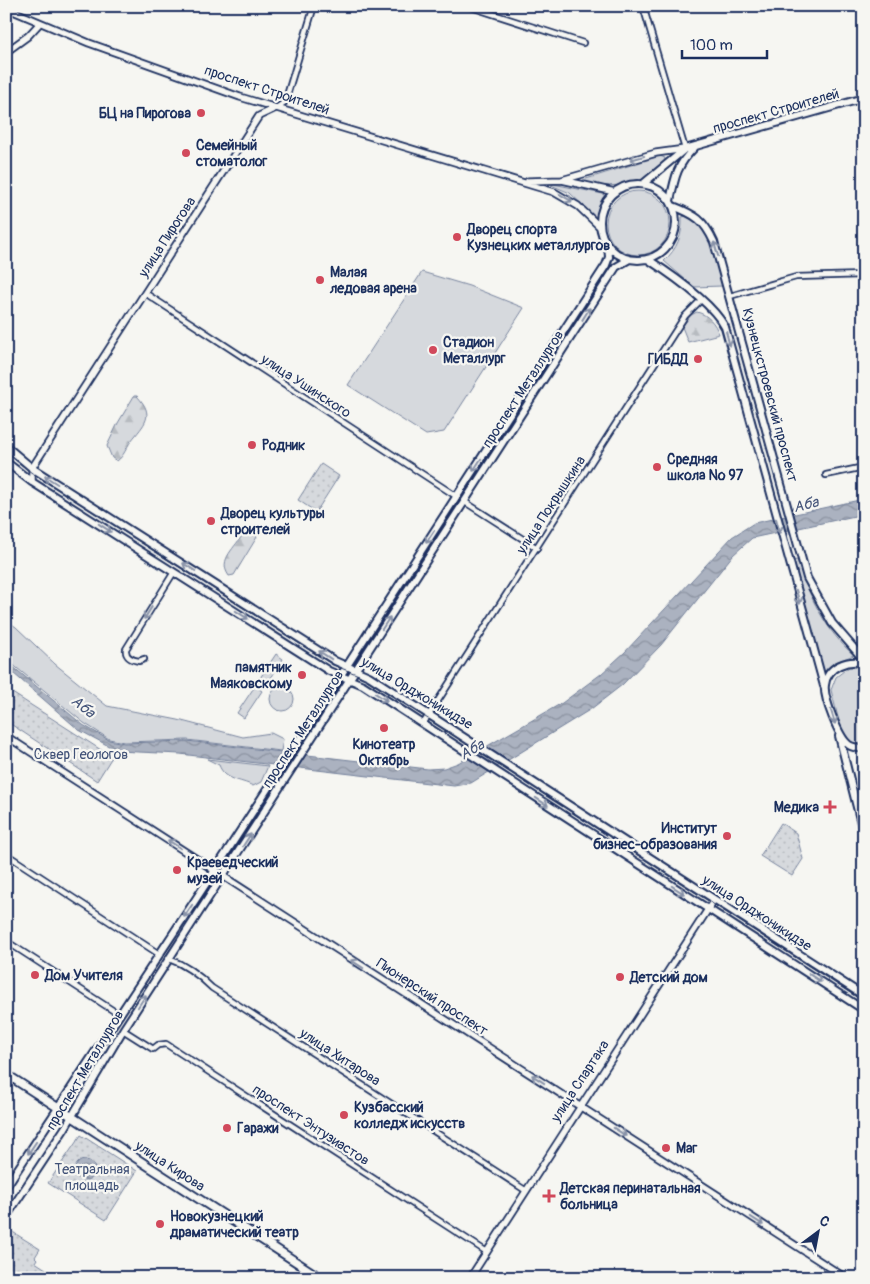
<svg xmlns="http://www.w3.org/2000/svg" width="870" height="1284" font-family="Pangolin,sans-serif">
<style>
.grass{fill:#d6d9dd;stroke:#78849e}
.forest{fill:url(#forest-firs);stroke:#78849e}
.park{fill:url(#park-dots);stroke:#78849e}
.water{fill:url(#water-waves);stroke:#717e99}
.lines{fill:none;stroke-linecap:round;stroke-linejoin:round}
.minor-casing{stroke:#1b2f5e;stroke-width:8}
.tertiary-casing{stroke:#1b2f5e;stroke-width:9}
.secondary-casing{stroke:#1b2f5e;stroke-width:10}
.primary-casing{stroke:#1b2f5e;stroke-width:11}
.minor{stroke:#f6f6f2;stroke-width:4.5}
.tertiary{stroke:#f6f6f2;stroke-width:5.5}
.secondary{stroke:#f6f6f2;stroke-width:6}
.primary{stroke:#f6f6f2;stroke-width:7}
.tram{stroke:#1b2f5e;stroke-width:1}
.oneway{stroke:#8892a8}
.poi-dot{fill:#d1495b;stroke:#f6f6f2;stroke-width:2}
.labels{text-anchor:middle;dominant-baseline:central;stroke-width:4.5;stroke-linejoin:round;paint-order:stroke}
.street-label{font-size:14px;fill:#1b2f5e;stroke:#f6f6f2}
.poi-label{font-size:14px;font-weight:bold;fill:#1b2f5e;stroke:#f6f6f2;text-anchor:start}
.park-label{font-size:14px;fill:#405177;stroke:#f6f6f2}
.water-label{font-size:15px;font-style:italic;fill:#46567b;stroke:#f6f6f2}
</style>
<defs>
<pattern id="forest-firs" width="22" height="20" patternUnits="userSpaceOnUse" patternTransform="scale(1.25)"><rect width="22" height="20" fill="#d6d9dd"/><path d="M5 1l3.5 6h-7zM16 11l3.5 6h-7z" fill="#b7bbc0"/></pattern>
<pattern id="park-dots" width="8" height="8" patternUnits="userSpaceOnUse" patternTransform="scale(1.25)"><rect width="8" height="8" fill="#d6d9dd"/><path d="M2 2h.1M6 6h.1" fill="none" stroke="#b7bbc0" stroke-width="1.8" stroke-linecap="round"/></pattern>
<pattern id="water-waves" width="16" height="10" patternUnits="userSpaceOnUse" patternTransform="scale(1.25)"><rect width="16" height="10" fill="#abb2c0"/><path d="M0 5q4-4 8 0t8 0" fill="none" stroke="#8a919f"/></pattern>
</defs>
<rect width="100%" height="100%" fill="#f6f6f2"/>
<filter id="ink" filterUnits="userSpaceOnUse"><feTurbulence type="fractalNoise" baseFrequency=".02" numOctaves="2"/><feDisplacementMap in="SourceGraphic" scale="10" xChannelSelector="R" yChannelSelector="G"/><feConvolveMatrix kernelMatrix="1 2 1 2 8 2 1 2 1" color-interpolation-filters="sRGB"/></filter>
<g filter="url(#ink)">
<!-- grass -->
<path class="grass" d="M660,156L665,158C663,183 601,193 583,180Z
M553,184L603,194L606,198L597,216H594L570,193L551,185Z
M606 223a32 32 0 1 1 64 0a32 32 0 1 1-64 0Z
M686,216C713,229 715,260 722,286L694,287L664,261C677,249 683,235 682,217Z
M422,272L469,286L524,308L444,432L426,435L348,385Z
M797,560C808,594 826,632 854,655L833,663L825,675L792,561Z
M6,620L16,627L55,664L107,706L178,720L243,737L271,733L283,739L281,751L187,740L124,742L109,739L84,723L6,659Z
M276,654L283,659L266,686L258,681Z
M849,667L864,668V744L851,742L842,733L831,690L836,677Z
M255,686L262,691L244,718L237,713Z
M270 699a12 12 0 1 1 24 0a12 12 0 1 1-24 0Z
M207,759L268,766L261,782L253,786C240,779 225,781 219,765Z"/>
<!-- forest -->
<path class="forest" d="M697,312C708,315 715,323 719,334L688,342L682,327L691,315Z
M134,396H137C156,416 144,424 131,441C126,448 124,456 117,461L112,458L107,446L118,423Z
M244,532H252L257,537L234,575L229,576C217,559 236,548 244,532Z"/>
<!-- park -->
<path class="park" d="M321,464L339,476L316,512L298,500Z
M6,689L112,757L97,781L6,721Z
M781,823L796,833L803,859L792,876L760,856Z
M81,1135L137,1171L106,1220L48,1183Z
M11,1231L40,1249L35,1257L37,1259L35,1262L60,1278H6V1249L10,1243L6,1238Z"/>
<!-- water -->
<path class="water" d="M864,499V514L752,538L733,555L661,645L622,685L591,709L471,783L454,786L180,754L118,751L79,730L6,667V661L83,725L109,740L124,743L187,741L428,769L444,768L458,763L562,703L601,674L625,652L732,537L754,523Z
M75 1170a10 10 0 1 1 20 0a10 10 0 1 1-20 0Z"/>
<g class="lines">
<defs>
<path id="minor" d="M468,6L583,43
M643,6L685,149
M276,108L285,102L314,6
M145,293L456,496
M730,296L796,277L864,275
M826,475L864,467
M465,502L537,548
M144,659L139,661C132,660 125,657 126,649L174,572
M423,724L685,316L701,300
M6,854L159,954
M6,941L120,1015
M169,959C186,965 199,975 212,988L525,1190
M123,1030L153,1049L158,1045L166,1044L487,1252"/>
<path id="tertiary" d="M6,8L89,43L240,97L554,192L578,206L600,227
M6,52L28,36L39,24
M562,180L656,153L685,149
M528,181L562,180L615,192
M32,482V468L259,116L276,108
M6,736L846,1278
M470,1278L714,900"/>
<path id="secondary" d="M600 222a38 38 0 1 1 76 0a38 38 0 1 1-76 0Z
M643,184L685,149L864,98
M670,201C675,176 677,165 695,147
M673,206C696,215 704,220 714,242L807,578L832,623L864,660
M649,260C672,275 712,303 725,327L824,686
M6,446L32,468L335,661L369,676L864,996
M6,462L32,482L329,671L363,685L864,1010
M864,663C848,659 827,666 825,685C823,697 839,738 849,745C853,748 859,748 864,749
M839,736L864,835
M6,1187L215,870L606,265L609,257L608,246
M6,1217L65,1128L123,1030L616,267L628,260"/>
<path id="primary" d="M6,1074L321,1278"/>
</defs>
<!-- minor casing -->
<use href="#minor" class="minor-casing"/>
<!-- tertiary casing -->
<use href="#tertiary" class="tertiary-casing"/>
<!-- secondary casing -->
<use href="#secondary" class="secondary-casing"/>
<!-- primary casing -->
<use href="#primary" class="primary-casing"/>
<!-- minor -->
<use href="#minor" class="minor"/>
<!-- tertiary -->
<use href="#tertiary" class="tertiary"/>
<!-- secondary -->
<use href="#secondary" class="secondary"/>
<!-- primary -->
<use href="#primary" class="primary"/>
<!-- tram -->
<path class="tram" d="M6,453L32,473L333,665L359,675L382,689L864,1002"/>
</g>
<!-- one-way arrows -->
<defs><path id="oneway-shaft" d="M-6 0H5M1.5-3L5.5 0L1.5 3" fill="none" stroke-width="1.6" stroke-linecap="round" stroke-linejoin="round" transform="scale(1.25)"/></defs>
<g class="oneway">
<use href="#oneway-shaft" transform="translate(637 158) rotate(164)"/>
<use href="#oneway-shaft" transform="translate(566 198) rotate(31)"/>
<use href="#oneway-shaft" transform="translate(716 249) rotate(-107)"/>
<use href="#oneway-shaft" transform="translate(586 314) rotate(-58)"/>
<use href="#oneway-shaft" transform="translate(728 339) rotate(75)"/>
<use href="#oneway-shaft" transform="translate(477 465) rotate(123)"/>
<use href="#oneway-shaft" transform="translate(51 480) rotate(-148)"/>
<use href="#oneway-shaft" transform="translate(778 526) rotate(75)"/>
<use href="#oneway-shaft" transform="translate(105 528) rotate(33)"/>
<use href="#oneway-shaft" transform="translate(430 537) rotate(123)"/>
<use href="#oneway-shaft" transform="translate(189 567) rotate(-148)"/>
<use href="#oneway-shaft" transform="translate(798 597) rotate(74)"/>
<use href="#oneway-shaft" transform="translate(148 613) rotate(122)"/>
<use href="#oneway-shaft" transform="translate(242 615) rotate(33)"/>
<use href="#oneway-shaft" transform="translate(386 623) rotate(-57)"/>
<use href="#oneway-shaft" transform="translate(325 655) rotate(-147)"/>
<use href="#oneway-shaft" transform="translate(381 697) rotate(33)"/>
<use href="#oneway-shaft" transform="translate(833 717) rotate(73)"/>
<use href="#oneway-shaft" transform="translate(542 802) rotate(33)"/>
<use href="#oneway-shaft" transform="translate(247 840) rotate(-57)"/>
<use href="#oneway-shaft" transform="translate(174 844) rotate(-147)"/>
<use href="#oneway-shaft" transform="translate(678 890) rotate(33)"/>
<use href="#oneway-shaft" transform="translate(188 911) rotate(124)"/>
<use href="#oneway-shaft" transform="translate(357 964) rotate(-147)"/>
<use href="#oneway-shaft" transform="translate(815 978) rotate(33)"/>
<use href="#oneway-shaft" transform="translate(142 1001) rotate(-57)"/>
<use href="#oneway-shaft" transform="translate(538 1079) rotate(-147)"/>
<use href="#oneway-shaft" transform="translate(620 1132) rotate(33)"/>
<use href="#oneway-shaft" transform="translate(32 1148) rotate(124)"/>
<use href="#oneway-shaft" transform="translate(757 1221) rotate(33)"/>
</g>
</g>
<!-- markers -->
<g class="poi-dot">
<circle cx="201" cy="113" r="5"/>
<circle cx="186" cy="153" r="5"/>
<circle cx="457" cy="237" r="5"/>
<circle cx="320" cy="280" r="5"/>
<circle cx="433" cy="350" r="5"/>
<circle cx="698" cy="359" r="5"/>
<circle cx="252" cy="445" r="5"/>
<circle cx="657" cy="467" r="5"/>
<circle cx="211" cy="521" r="5"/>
<circle cx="302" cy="675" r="5"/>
<circle cx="384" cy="728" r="5"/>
<path d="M827.5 799.5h5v5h5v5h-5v5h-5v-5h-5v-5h5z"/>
<circle cx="727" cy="836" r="5"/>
<circle cx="177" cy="870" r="5"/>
<circle cx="35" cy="975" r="5"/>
<circle cx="620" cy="977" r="5"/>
<circle cx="344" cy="1115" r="5"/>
<circle cx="227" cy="1128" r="5"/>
<circle cx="666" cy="1148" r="5"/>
<path d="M546.5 1188.5h5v5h5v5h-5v5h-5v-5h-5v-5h5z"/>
<circle cx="160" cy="1224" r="5"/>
</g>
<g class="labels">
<!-- street labels -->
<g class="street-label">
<text transform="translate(267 90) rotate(18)">проспект Строителей</text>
<text transform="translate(776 111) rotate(-16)">проспект Строителей</text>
<text transform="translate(167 237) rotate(-57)">улица Пирогова</text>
<text transform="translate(306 386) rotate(33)">улица Ушинского</text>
<text transform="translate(523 389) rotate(-57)">проспект Металлургов</text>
<text transform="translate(770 395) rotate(75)">Кузнецкстроевский проспект</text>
<text transform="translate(551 505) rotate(-57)">улица Покрышкина</text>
<text transform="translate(417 693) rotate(31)">улица Орджоникидзе</text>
<text transform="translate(303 729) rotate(-57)">проспект Металлургов</text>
<text transform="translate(757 913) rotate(33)">улица Орджоникидзе</text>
<text transform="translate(432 997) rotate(33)">Пионерский проспект</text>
<text transform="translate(340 1057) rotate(33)">улица Хитарова</text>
<text transform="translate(85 1070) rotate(-59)">проспект Металлургов</text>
<text transform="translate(580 1081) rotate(-57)">улица Спартака</text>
<text transform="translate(311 1125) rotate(33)">проспект Энтузиастов</text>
<text transform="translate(170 1166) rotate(33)">улица Кирова</text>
</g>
<!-- poi labels -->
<g class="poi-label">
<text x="191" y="113" text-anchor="end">БЦ на Пирогова</text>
<text x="196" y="145">Семейный<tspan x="196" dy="16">стоматолог</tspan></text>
<text x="467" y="229">Дворец спорта<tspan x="467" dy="16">Кузнецких металлургов</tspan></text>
<text x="330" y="272">Малая<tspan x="330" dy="16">ледовая арена</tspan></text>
<text x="443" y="342">Стадион<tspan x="443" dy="16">Металлург</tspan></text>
<text x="688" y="359" text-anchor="end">ГИБДД</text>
<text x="262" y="445">Родник</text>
<text x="667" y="459">Средняя<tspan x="667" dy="16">школа № 97</tspan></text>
<text x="221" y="513">Дворец культуры<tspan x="221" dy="16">строителей</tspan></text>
<text x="292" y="667" text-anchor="end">памятник<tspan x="292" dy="16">Маяковскому</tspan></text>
<text x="384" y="744" text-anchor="middle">Кинотеатр<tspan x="384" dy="16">Октябрь</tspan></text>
<text x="819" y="807" text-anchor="end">Медика</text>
<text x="717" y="828" text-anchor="end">Институт<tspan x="717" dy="16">бизнес-образования</tspan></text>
<text x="187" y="862">Краеведческий<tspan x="187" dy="16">музей</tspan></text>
<text x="45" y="975">Дом Учителя</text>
<text x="630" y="977">Детский дом</text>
<text x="354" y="1107">Кузбасский<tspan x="354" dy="16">колледж искусств</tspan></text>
<text x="237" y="1128">Гаражи</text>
<text x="676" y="1148">Маг</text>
<text x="560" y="1188">Детская перинатальная<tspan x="560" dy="16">больница</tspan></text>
<text x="170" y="1216">Новокузнецкий<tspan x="170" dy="16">драматический театр</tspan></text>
</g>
<!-- park labels -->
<g class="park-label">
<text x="81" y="754">Сквер Геологов</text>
<text x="92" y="1169">Театральная<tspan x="92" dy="16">площадь</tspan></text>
</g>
<!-- water labels -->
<g class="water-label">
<text transform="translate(806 505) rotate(-14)">Аба</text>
<text transform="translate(83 707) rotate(39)">Аба</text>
<text transform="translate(472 750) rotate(-30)">Аба</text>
</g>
</g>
<!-- margin -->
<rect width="870" height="1284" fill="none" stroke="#f6f6f2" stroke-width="25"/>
<rect x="12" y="12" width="845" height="1259" fill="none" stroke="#1b2f5e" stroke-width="2" filter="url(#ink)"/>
<!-- north arrow -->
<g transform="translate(818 1232) rotate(32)" stroke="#f6f6f2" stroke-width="4" paint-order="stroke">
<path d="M0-4L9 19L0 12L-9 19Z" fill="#1b2f5e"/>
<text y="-8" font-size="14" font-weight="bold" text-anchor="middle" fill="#1b2f5e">С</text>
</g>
<!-- scale -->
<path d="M682 50v8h85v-8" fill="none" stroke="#1b2f5e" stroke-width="2.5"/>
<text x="690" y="50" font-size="15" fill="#1b2f5e" stroke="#f6f6f2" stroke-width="4" paint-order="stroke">100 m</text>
</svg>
